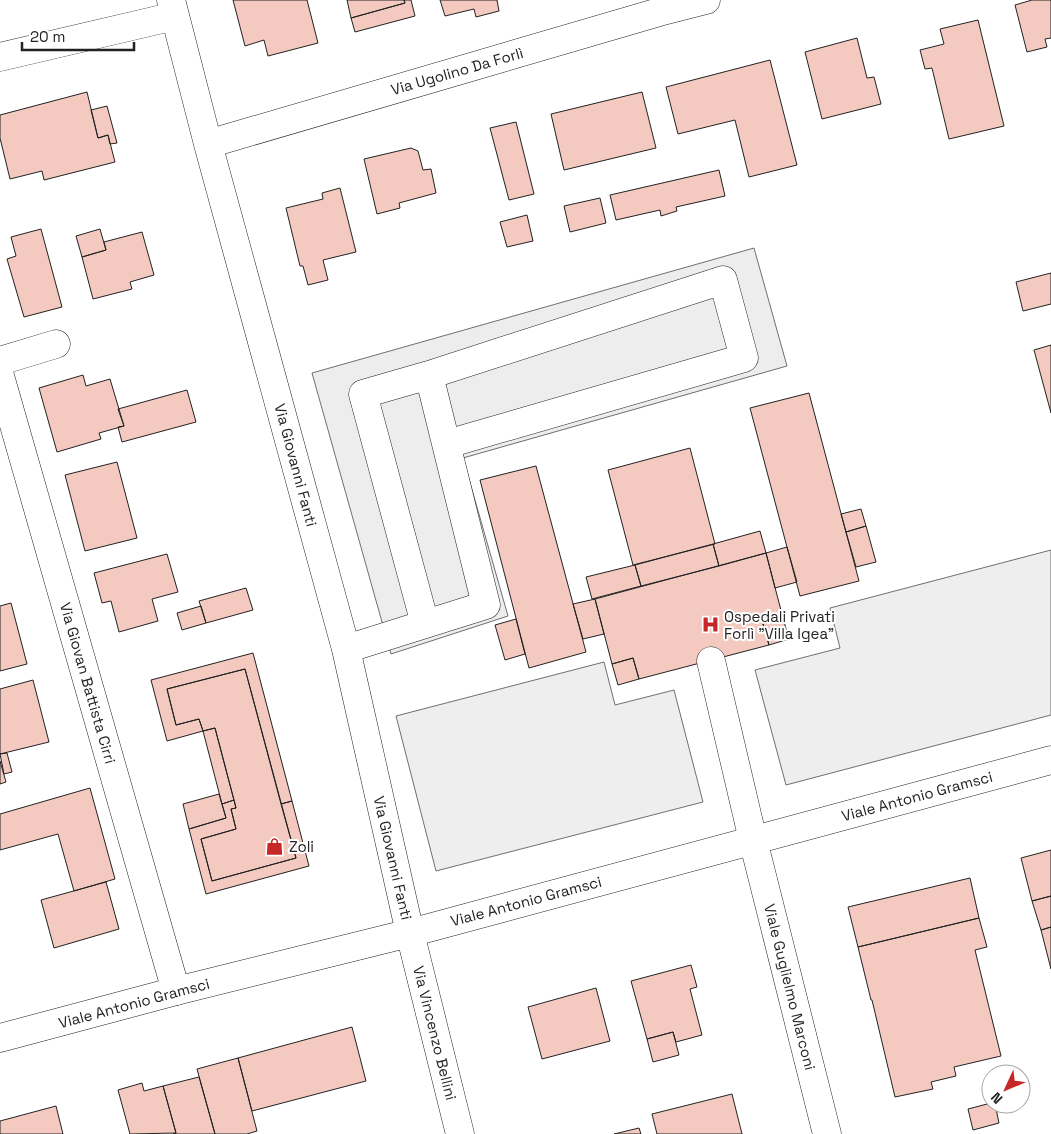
<svg xmlns="http://www.w3.org/2000/svg" width="1051" height="1134" font-family="'Space Grotesk',sans-serif">
<style>
.green{fill:#eee;stroke:#6f6f6f}
.parking{fill:#ededed;stroke:#6f6f6f}
.building{fill:#f3c9c0;stroke:#222}
.lines{fill:none;stroke-linecap:round;stroke-linejoin:round}
.minor-casing{stroke:#222;stroke-width:29}
.major-casing{stroke:#222;stroke-width:29}
.minor{stroke:#fff;stroke-width:28}
.major{stroke:#fff;stroke-width:28}
.labels{text-anchor:middle;dominant-baseline:central;stroke-width:4;stroke-linejoin:round;paint-order:stroke}
.street-label{font-size:15px;fill:#222;stroke:#fff}
.poi-label{font-size:15px;fill:#222;stroke:#fff;text-anchor:start}
</style>
<rect width="100%" height="100%" fill="#fff"/>
<!-- green -->
<path class="green" d="M1051,550V715L786,785L755,670L840,648L830,608Z
M604,662L615,705L674,690L703,802L436,871L396,716Z"/>
<!-- parking -->
<path class="parking" d="M754,248L787,366L463,458L508,616L391,654L312,373Z"/>
<!-- building -->
<path class="building" d="M233,0H307L318,43L268,56L264,40L245,46Z
M347,0H404L405,3L351,18Z
M404,0H411L415,16L355,32L351,18L405,3Z
M440,0H497L499,11L476,17L474,9L445,16Z
M1032,0H1051V38L1045,39L1047,47L1027,52L1015,5Z
M978,20L1004,126L949,139L932,68L925,69L920,50L944,44L940,29Z
M857,38L867,78L874,77L881,104L822,119L805,52Z
M770,60L797,165L749,177L735,120L678,134L666,87Z
M87,92L98,138L108,135L115,162L44,180L42,171L10,179L0,138V115Z
M642,92L656,148L564,170L551,114Z
M107,106L117,143L110,144L108,135L98,138L91,110Z
M516,122L534,194L509,200L490,128Z
M411,148L418,151L423,170L431,169L436,193L399,203L400,208L377,214L364,159Z
M719,170L725,196L676,207L677,211L661,216L660,210L616,220L610,195Z
M340,188L356,252L323,260L328,280L308,285L303,266H300L286,208L323,199L322,193Z
M600,198L606,223L570,232L564,206Z
M527,215L533,241L507,247L500,222Z
M41,229L62,307L24,317L7,259L16,256L11,237Z
M100,229L106,250L82,257L76,236Z
M142,232L154,275L130,282L132,289L93,299L82,257L106,250L104,242Z
M1051,273V304L1023,311L1016,282Z
M1051,345V413L1034,350Z
M83,375L86,386L110,379L124,426L99,433L101,439L57,452L39,388Z
M187,390L196,422L122,442L118,427L124,426L118,409Z
M809,393L859,581L800,596L750,408Z
M690,448L715,544L633,565L608,470Z
M117,462L137,538L85,551L65,475Z
M536,466L586,652L529,668L480,480Z
M861,509L866,526L846,532L841,514Z
M866,526L876,562L856,567L846,532Z
M760,531L766,553L719,566L713,544Z
M713,544L719,566L641,586L635,565Z
M787,547L797,582L775,588L766,553Z
M766,553L783,618L763,624L769,645L639,679L633,658L612,664L595,599Z
M167,554L178,592L152,599L158,621L119,632L111,601L102,603L94,573Z
M635,565L641,586L592,599L586,577Z
M246,588L253,610L206,623L199,601Z
M595,599L604,634L583,639L573,604Z
M11,603L27,664L0,671V606Z
M201,606L206,623L182,630L177,613Z
M783,618L789,639L769,645L763,624Z
M516,619L525,654L505,660L495,625Z
M253,653L292,801L281,804L245,669L167,689L176,725L199,719L203,731L167,741L151,680Z
M633,658L639,679L618,685L612,664Z
M245,669L296,858L212,881L201,839L236,829L231,809L236,808L215,728L203,731L199,719L176,725L167,689Z
M33,680L49,742L0,754V689Z
M215,728L234,800L222,804L203,731Z
M7,753L12,772L4,774L0,754Z
M0,761L6,782L0,784Z
M90,788L115,879L74,891L58,834L0,850V814Z
M219,794L226,818L189,829L183,804Z
M234,800L236,808L231,809L236,829L201,839L212,881L296,858L281,804L292,801L309,866L206,894L189,829L226,818L222,804Z
M1051,850V896L1032,901L1021,858Z
M970,878L979,918L858,947L848,907Z
M106,882L119,929L54,948L41,900Z
M1051,896V927L1041,930L1032,901Z
M979,918L987,947L975,950L1001,1056L954,1067L956,1076L931,1082L933,1089L895,1097L872,1000H871L858,947Z
M1051,927V969L1041,930Z
M691,965L697,987L690,989L702,1035L676,1042L673,1032L647,1039L631,981Z
M596,988L610,1041L542,1059L528,1007Z
M352,1027L366,1081L252,1111L238,1058Z
M673,1032L679,1055L653,1062L647,1039Z
M238,1058L257,1131L247,1134H215L197,1069Z
M199,1077L215,1134H173L176,1133L163,1086Z
M142,1083L144,1091L163,1086L176,1133L130,1134L118,1090Z
M732,1094L742,1134H657L652,1114Z
M991,1103L995,1104L999,1123L973,1130L968,1109Z
M56,1106L63,1134H0V1121Z
M639,1128L641,1134H614Z"/>
<g class="lines">
<defs>
<path id="minor" d="M171,0L208,144L346,649L410,933L460,1134
M0,57L175,16
M208,144L659,12L706,0
M0,361L56,344
M429,375L723,280L744,358L447,444
M0,376L176,991
M346,649L486,605L429,375L363,394L425,624
M711,661L753,840L827,1134"/>
<path id="major" d="M0,1038L176,991L410,933L1051,760"/>
</defs>
<!-- minor casing -->
<use href="#minor" class="minor-casing"/>
<!-- major casing -->
<use href="#major" class="major-casing"/>
<!-- minor -->
<use href="#minor" class="minor"/>
<!-- major -->
<use href="#major" class="major"/>
</g>
<!-- icons -->
<defs>
<symbol id="hospital-bare" viewBox="-9 -9 18 18"><path d="M-5-5h3v3.5h4V-5h3V5h-3V1.5h-4V5h-3Z" fill="#c62828" stroke="#fff" stroke-width="2.5" paint-order="stroke"/></symbol>
<symbol id="shop-bare" viewBox="-9 -9 18 18"><path d="M-5-2.5h2.3a2.7 3.5 0 0 1 5.4 0H5L5.5 6h-11ZM-1.5-2.5h3a1.5 2.3 0 0 0-3 0Z" fill="#c62828" stroke="#fff" stroke-width="2.5" paint-order="stroke"/></symbol>
</defs>
<g fill-rule="evenodd">
<use href="#hospital-bare" x="698" y="612" width="25" height="25"/>
<use href="#shop-bare" x="262" y="834" width="25" height="25"/>
</g>
<g class="labels">
<!-- street labels -->
<g class="street-label">
<text transform="translate(457 71) rotate(-16)">Via Ugolino Da Forlì</text>
<text transform="translate(296 465) rotate(75)">Via Giovanni Fanti</text>
<text transform="translate(88 683) rotate(74)">Via Giovan Battista Cirri</text>
<text transform="translate(917 796) rotate(-15)">Viale Antonio Gramsci</text>
<text transform="translate(393 858) rotate(77)">Via Giovanni Fanti</text>
<text transform="translate(526 901) rotate(-15)">Viale Antonio Gramsci</text>
<text transform="translate(790 987) rotate(76)">Viale Guglielmo Marconi</text>
<text transform="translate(134 1003) rotate(-15)">Viale Antonio Gramsci</text>
<text transform="translate(435 1033) rotate(76)">Via Vincenzo Bellini</text>
</g>
<!-- poi labels -->
<g class="poi-label">
<text x="724" y="616">Ospedali Privati<tspan x="724" dy="17">Forlì "Villa Igea"</tspan></text>
<text x="289" y="846">Zoli</text>
</g>
</g>
<!-- north arrow -->
<g transform="translate(1006 1089) rotate(226)"><circle r="24" fill="#ffffff" stroke="#a7a7a7"/>
<path d="M0-4L9 19L0 12L-9 19Z" fill="#c62828"/>
<text y="-8" font-size="14" font-weight="bold" text-anchor="middle" fill="#222222">N</text>
</g>
<!-- scale -->
<path d="M22 42v8h112v-8" fill="none" stroke="#222222" stroke-width="2.5"/>
<text x="30" y="42" font-size="15" fill="#222222" stroke="#ffffff" stroke-width="4" paint-order="stroke">20 m</text>
</svg>
